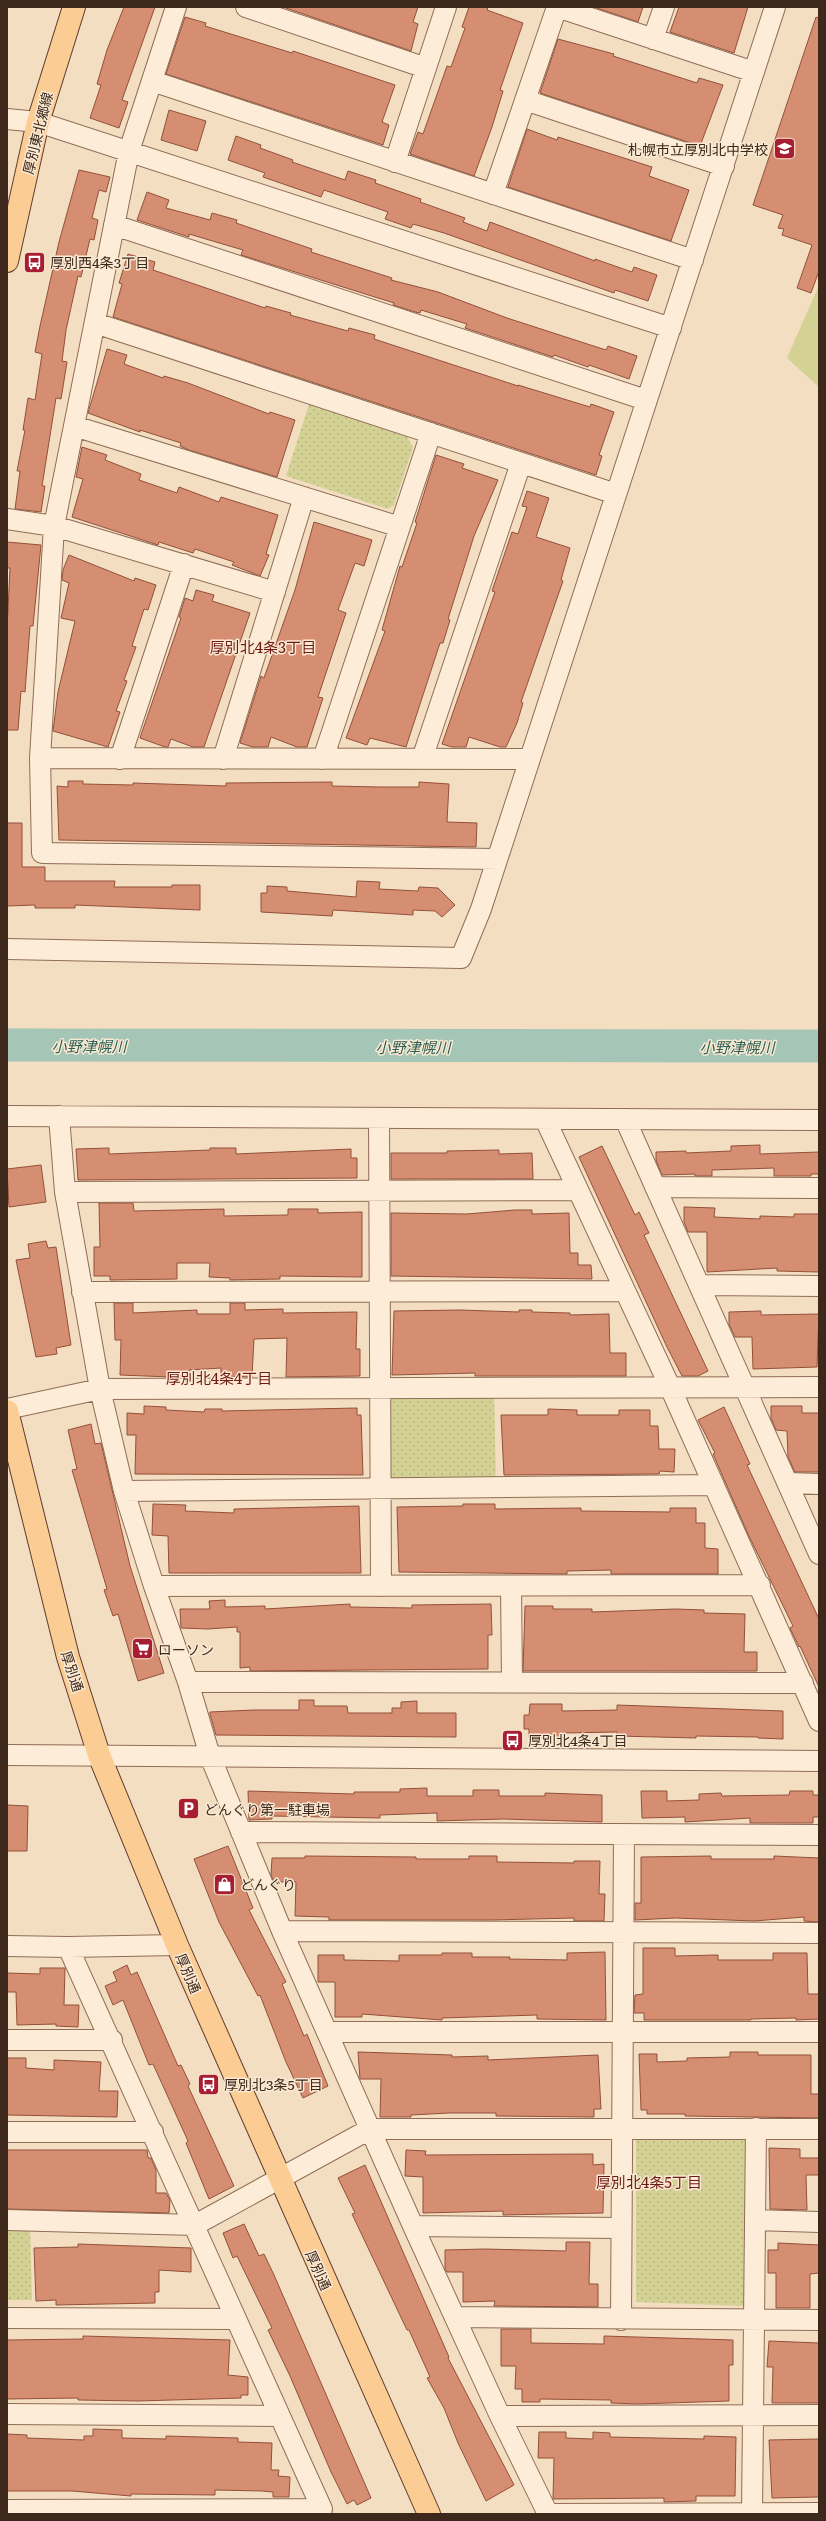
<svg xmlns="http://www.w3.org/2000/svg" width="826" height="2521" font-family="Literata,'Noto Sans JP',serif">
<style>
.green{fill:url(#green-dots)}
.pitch{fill:#d3d294}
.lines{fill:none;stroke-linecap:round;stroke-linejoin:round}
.river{stroke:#a5c6b7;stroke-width:33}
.building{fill:#d68e73;stroke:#935039}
.minor-casing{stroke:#906d56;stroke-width:22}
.major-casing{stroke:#5d3b2b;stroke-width:24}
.minor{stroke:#fdecd7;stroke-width:20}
.major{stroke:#fbcd95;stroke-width:22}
.labels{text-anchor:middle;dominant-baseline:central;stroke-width:3;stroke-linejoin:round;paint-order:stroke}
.street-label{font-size:14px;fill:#3e281c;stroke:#fae9d3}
.poi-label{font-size:14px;fill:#3e281c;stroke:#fae9d3;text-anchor:start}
.neighbourhood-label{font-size:15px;fill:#701c16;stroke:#fae9d3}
.water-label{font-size:15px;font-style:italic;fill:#2a6055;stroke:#fae9d3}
</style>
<defs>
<pattern id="green-dots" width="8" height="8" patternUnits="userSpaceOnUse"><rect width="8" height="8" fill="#d3d294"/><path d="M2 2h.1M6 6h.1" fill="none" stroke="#b6b47f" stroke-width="1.8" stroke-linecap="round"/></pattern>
</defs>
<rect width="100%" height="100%" fill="#f3dec2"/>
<!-- green -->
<path class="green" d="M309,404L407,437L413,447L394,505L388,509L286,476Z
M380,1388H494L496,1487L381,1488Z
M636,2137L746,2138L744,2306L636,2302Z
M7,2228H30L32,2300H7Z"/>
<!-- pitch -->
<path class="pitch" d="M819,285V387L787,358Z"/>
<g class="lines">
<!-- river -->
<path class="river" d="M7,1045L819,1046"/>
</g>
<!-- building -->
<path class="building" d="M124,7H155L122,100L128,102L119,128L90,118L101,85L97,84L107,50Z
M283,7H418L413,22L418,24L411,51Z
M469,7H488L487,10L523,23L500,90L503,91L492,127L474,176L410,154L418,132L423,134L447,66L451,67L465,28L462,27Z
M594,7H643L638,22Z
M679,7H748L734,53L670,32Z
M185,17L206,23L205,26L292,53L293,51L395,85L382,122L389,125L383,145L166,74Z
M816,17L819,18V271L811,293L797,288L812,245L782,235L784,229L778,228L783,215L753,205Z
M558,39L614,54L613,56L697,83L699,78L723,85L700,146L540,93Z
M169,110L206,121L197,151L161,140Z
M527,129L557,140L558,137L652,167L649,176L689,190L671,241L508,187Z
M236,136L261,145L260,148L293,160L292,162L345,180L348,171L376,180L375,183L421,199L420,202L465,218L463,222L487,231L490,222L595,261V259L632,272L634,267L657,275L648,301L615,290L614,293L444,233L413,224L411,228L385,219L388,212L324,190L321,197L263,177L265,173L228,160Z
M79,170L110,177L106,192L99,190L92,218L98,220L94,240L90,239L81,277L78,276L66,330L62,361L67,362L61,399L56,398L42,486H45L41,512L15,509L20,471H17L25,430H23L28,398L35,400L42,354L35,352L40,326L59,242Z
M147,192L169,200L166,208L210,220L212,213L237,220L236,223L312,249L311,252L392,278L391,280L438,292L507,318L606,350L608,346L637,356L629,379L589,365L588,367L554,355L553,357L465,328L467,324L421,310L420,313L415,312L393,305L394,303L241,255L243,250L189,234V237L137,220Z
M128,254L155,262L153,270L265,308L266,306L291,313L290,315L348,331L349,328L375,335L374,339L518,386V385L590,407L591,404L614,412L599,455L602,456L596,475L113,317L122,284L119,283Z
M107,349L127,355L124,364L163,378L164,376L188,383L269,414L270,412L295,420L277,477L189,450L180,446L181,443L140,430V432L88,413Z
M82,447L107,455L105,460L141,474L139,480L177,493L179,487L219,502L221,497L278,515L266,554L269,555L260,576L232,565L234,562L195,549L193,553L159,542L158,545L72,517L83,479L76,477Z
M436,455L464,464L462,468L498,480L474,536L448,619L450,620L443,643H440L406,747L370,738L367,745L346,738L385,631L382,630L400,566L402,567L417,523L415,522Z
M527,491L549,498L536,537L570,548L561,580L563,581L521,702L523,703L517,723L506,747H500L469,737L466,747H452L442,744L495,592L492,591L512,532L518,534L527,507L522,506Z
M314,522L372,540L364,566L355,563L338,610L346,613L318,697L323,698L307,747H297L271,737L268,747H253L240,743L261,676L264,678L295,590Z
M7,542L41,545L33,626H30L25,692L21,691L18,730H7V630L10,568H7Z
M69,555L134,581L135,578L156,585L148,610L144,609L132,646L136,647L124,680L127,681L116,711L120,712L108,747L53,731L58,692L75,621L61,618L69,583L62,580L63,570Z
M196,590L214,595L212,601L250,613L204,747H193L171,739L168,747H165L140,738L181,618L179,617L185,598L193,601Z
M68,781H83V784L133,785V783L226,786V783L332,782V786L379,787H419V782L449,784L447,822L477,823L476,847L59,840L57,786L68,787Z
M7,823H22V867H45V881H115L114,887H172V885H200V910L75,905V908H35V905L7,906Z
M357,881L380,882L379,889L418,891L419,887L438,888L455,905L442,917L435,911L413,910V915L333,910L332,916L261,912V893H267V886L287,887V891L356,897Z
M760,1145V1154L819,1152V1174H811V1176H774V1168L712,1170V1176H695V1174L662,1175L656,1160V1152L686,1151V1153L731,1151V1146Z
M602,1146L635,1215L639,1212L649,1233L644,1235L708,1371L698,1376H682L667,1347L579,1157Z
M109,1148V1154L210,1150V1148H236V1154L351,1149V1158H357V1178L78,1180L76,1149Z
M499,1150V1154L532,1153L533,1179H391V1153H447V1151Z
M41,1165L46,1202L9,1207L7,1169Z
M99,1203H133L134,1211L224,1209V1216L288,1215V1209H318V1213L362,1212V1277L280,1276V1279L230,1280V1278L209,1277L210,1263H177V1279L110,1280V1276H94V1247H100Z
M684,1207L715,1208L714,1217L760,1219V1216L794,1217V1214H819V1272L777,1271V1268L707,1272V1232H688L684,1222Z
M515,1210H532V1214L569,1213L570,1253H578V1265H591L592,1279L391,1276V1213L467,1214Z
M46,1241L48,1248L56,1247L71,1345L56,1348L57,1354L36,1357L16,1260L30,1258L28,1244Z
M114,1303H133V1313L197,1310V1314H230V1303H245V1310L283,1309V1313L357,1312L356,1349H360V1376L286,1377L287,1338L254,1339L252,1377L221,1376V1368L189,1370L190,1375L171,1377L120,1375L121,1340H115Z
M460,1310L519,1312V1310H532V1312L570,1313V1315L609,1314L610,1353H626V1376H475V1373L392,1375L394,1311Z
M761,1311V1315L819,1314L817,1367L753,1369L752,1337H735L729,1324V1312Z
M144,1406L166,1407V1410L204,1412L205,1409H222V1411L357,1408V1415H361L363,1475L135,1474L136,1435H127V1413L144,1414Z
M771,1406H802V1413H819V1472H795L788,1457L787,1431L776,1430L771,1418Z
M724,1407L750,1464L747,1465L819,1619V1687L800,1646L799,1647L790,1628L793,1626L748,1534L713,1454L715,1453L698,1420Z
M548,1409L577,1410V1415H619V1410H650V1426H658L659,1449H675L674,1472L660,1471L659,1474L504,1475L501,1415H548Z
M91,1424L95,1444L101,1443L130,1566L164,1673L138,1681L118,1614L113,1616L104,1590L107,1589L72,1470L77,1469L68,1430Z
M153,1504L186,1505L185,1511L234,1513V1509L359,1506L361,1573H169L168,1536L152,1535Z
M463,1504H495V1509L581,1508V1511L670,1512V1508H696V1523H705V1548L718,1549V1574H611V1570L567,1571V1574L399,1572L397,1507L463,1506Z
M225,1600V1607L265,1606V1609L350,1604V1607L412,1608V1605L491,1604L492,1635H488V1669L250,1671V1667L240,1668V1632H237V1627L208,1629L181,1628L180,1609H210L209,1601Z
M525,1606H553V1609H592V1612L675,1609L704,1610V1613L745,1614L744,1652H757V1671H523Z
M299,1700H314V1706H347L348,1713H392V1708H401V1702L417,1701V1713H456V1737L216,1735L210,1714V1712L253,1710H299Z
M530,1704H562V1711L617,1710V1705L783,1711V1739L758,1738V1737L696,1736V1738L617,1736V1732L563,1733V1738H529V1729H524V1715H529Z
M427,1788V1796H473V1790H499V1796H545V1793L602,1795V1822L503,1819L437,1821V1813L380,1815V1818L272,1816V1819L249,1820L248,1791L354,1794V1792H400V1789Z
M641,1791H667V1801L699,1800V1794L721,1793L722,1796L789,1795L790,1791H813V1795H819V1817H813V1823H750V1818L685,1822V1817L642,1818Z
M7,1805L28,1806L27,1851H7Z
M228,1846L253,1908L249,1910L286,1982L282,1984L304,2036L307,2034L328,2086L303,2098L286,2062L260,1995L258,1996L219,1922L194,1859Z
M305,1856L416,1857V1859H469V1856H497V1862L574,1863V1861H600L599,1894H605L604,1921H574V1918L491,1920H329V1917L295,1916L296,1882H274L271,1875L272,1858H305Z
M711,1856V1859H774V1856L819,1858V1922L804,1921V1917L754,1921L675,1918L635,1920V1903H641V1857Z
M643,1948H675V1956L718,1955V1960H773V1953H807L808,1994H819V2019L796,2020V2018L751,2019V2020H644V2013H634L635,1995L643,1994Z
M605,1952L606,2020L537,2019V2015L442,2018V2020L362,2014V2017H335V1982H318V1955H344V1960L399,1961V1955H442V1953H472V1957H510L509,1959L567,1960V1953Z
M127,1965L131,1975L137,1972L178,2066L181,2065L190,2084L188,2086L234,2186L209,2199L186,2143L188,2141L153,2064L149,2065L123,2000L113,2005L105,1986L117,1981L113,1972Z
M40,1968H65L64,2005H79L78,2027L56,2026V2024L17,2025L16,1992H7V1973L40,1974Z
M358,2052L452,2055V2057L488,2056V2060L598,2055L601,2109H594V2117L496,2116V2113H449L411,2115V2117H380L381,2079H360Z
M730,2052H758V2055H811V2094H819V2118L685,2116V2114H647V2110H641L639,2054H657V2062L687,2061V2058L730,2057Z
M7,2058H26V2068L54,2070V2060L101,2062L99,2091H118L117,2117L7,2115Z
M769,2148L800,2149V2158H819V2175H806L807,2210L770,2209Z
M7,2150H147L148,2158H151L156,2170V2193H166L170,2200L169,2213L7,2209Z
M406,2150L426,2151L425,2155L593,2154V2165L604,2164L603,2213L503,2215V2211L423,2213V2177L405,2176Z
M365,2165L449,2357L448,2358L514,2485L486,2501L458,2443L444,2408L427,2378L430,2377L409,2330H407L352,2214L355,2213L338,2178Z
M244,2224L259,2256L264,2254L274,2275L371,2498L357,2505L354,2500L347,2504L331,2472L290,2376L268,2330L272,2328L237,2256L233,2258L223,2233Z
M566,2242H590L589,2284H598V2307L494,2306L495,2301L463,2302V2272H447L445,2269V2250L485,2249L566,2251Z
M778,2243L819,2245V2273L810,2274V2308H776V2273H768V2250H778Z
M78,2244L191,2248V2272L159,2270V2292H155V2303L56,2305V2300L36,2301L34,2248L78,2247Z
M501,2329H531V2343L604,2344V2336L733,2340V2365H729V2401L638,2404L611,2403V2400L540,2399V2402H522V2389H515L516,2366H501Z
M83,2336L230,2340L228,2375L248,2377V2395H241V2398L138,2401L78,2400V2398L7,2399V2340L83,2339Z
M769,2341L819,2343V2403H772L773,2367H767Z
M93,2429L122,2430V2438L166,2439V2436L238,2438V2442L272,2443L271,2470H279L278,2476L290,2477L289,2497H273V2492L262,2491L215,2490V2495L131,2494V2496L72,2491H7V2434L27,2435V2438L84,2440V2436H93Z
M539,2432H566V2438L593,2439V2432L610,2433V2437L704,2439V2436L736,2437L735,2496H696V2501L664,2502V2498L553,2499L554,2458H538Z
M819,2439V2497L772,2498L769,2440Z"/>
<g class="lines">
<defs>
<path id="minor" d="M176,7L129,151L54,526L40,758L42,853L497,859
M246,7L426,68
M557,7L754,72
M653,39L664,7
M152,81L693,260
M525,100L724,166
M7,119L38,122L671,328
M395,162L446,7
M493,194L557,7
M114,225L646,400
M95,323L616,494
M74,426L400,527
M7,519L54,526L275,592
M40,758L529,759
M120,759L184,564
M223,759L304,497
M323,759L431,433
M422,759L521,463
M7,949L461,958L481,909L775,7
M7,1116L819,1120
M59,1116L65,1192L100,1389L124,1491L154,1586L188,1682L210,1756L282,1931L413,2226L500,2416L548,2514L819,2513
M379,1118L381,1586
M545,1119L670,1387L819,1721
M625,1119L819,1554
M655,1187L819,1188
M65,1192L578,1190
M699,1285L819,1286
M82,1292L625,1291
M7,1409L100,1389L819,1387
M788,1483L819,1484
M124,1491L714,1485
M154,1586L760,1585
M511,1586L512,1682
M188,1682L803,1683
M7,1755L819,1761
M241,1832L819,1835
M282,1931L819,1933
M7,1946L68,1947L177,1945
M329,2032H819
M7,2040H112
M7,2132H153
M7,2220L195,2225L370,2129H819
M755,2220L819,2222
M413,2226L620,2228
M455,2317L819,2320
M7,2318L235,2319
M621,2320L624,1834
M7,2414L280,2416
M500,2416L819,2415
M7,2510L322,2509L68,1947
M752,2513L756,2128"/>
<path id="major" d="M7,261L38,122L74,7
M7,1411L68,1657L99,1755L177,1945L429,2514"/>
</defs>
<!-- minor casing -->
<use href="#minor" class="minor-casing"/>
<!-- major casing -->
<use href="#major" class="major-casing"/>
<!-- minor -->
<use href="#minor" class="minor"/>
<!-- major -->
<use href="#major" class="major"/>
</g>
<!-- icons -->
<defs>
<symbol id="school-square" viewBox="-11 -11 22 22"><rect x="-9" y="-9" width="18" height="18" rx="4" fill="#a71e32" stroke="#fae9d3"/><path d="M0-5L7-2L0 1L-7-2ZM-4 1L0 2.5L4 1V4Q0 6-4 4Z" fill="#fff"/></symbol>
<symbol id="bus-square" viewBox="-11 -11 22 22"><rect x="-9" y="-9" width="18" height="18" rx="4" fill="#a71e32" stroke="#fae9d3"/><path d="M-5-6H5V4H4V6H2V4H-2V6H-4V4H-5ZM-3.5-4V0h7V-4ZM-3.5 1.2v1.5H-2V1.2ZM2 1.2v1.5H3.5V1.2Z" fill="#fff"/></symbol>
<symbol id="supermarket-square" viewBox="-11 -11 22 22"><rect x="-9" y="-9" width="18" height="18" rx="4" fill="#a71e32" stroke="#fae9d3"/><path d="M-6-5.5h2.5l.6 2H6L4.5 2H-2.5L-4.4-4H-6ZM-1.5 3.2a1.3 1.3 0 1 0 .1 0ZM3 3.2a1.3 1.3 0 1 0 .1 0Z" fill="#fff"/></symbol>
<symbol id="parking-square" viewBox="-11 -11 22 22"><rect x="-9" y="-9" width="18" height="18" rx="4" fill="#a71e32" stroke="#fae9d3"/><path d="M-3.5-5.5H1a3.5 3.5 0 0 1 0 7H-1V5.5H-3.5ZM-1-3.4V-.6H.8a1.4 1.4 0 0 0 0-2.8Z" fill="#fff"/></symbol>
<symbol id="shop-square" viewBox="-11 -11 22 22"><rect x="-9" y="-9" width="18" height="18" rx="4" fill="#a71e32" stroke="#fae9d3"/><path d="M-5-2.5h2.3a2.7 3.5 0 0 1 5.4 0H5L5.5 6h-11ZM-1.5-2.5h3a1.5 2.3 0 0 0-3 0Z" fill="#fff"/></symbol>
</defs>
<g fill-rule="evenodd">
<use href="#school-square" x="772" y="136" width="25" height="25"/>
<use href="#bus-square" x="22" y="250" width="25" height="25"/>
<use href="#supermarket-square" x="130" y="1636" width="25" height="25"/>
<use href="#bus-square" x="500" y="1728" width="25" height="25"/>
<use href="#parking-square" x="176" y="1796" width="25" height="25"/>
<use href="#shop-square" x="212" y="1872" width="25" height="25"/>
<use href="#bus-square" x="196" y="2072" width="25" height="25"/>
</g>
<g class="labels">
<!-- street labels -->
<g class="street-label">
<text transform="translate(37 133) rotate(-76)">厚別東北郷線</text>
<text transform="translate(73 1671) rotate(72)">厚別通</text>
<text transform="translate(189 1973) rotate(67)">厚別通</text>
<text transform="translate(319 2270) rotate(66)">厚別通</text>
</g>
<!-- poi labels -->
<g class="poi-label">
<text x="768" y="149" text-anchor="end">札幌市立厚別北中学校</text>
<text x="50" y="262">厚別西4条3丁目</text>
<text x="158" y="1649">ローソン</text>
<text x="528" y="1740">厚別北4条4丁目</text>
<text x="204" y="1809">どんぐり第一駐車場</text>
<text x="240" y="1884">どんぐり</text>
<text x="224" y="2084">厚別北3条5丁目</text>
</g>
<!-- neighbourhood labels -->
<g class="neighbourhood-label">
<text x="263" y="646">厚別北4条3丁目</text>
<text x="219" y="1377">厚別北4条4丁目</text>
<text x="649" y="2181">厚別北4条5丁目</text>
</g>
<!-- water labels -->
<g class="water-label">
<text x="89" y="1045">小野津幌川</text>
<text x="413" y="1046">小野津幌川</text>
<text x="737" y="1046">小野津幌川</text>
</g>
</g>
<!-- border -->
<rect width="826" height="2521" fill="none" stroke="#3e281c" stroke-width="16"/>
</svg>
